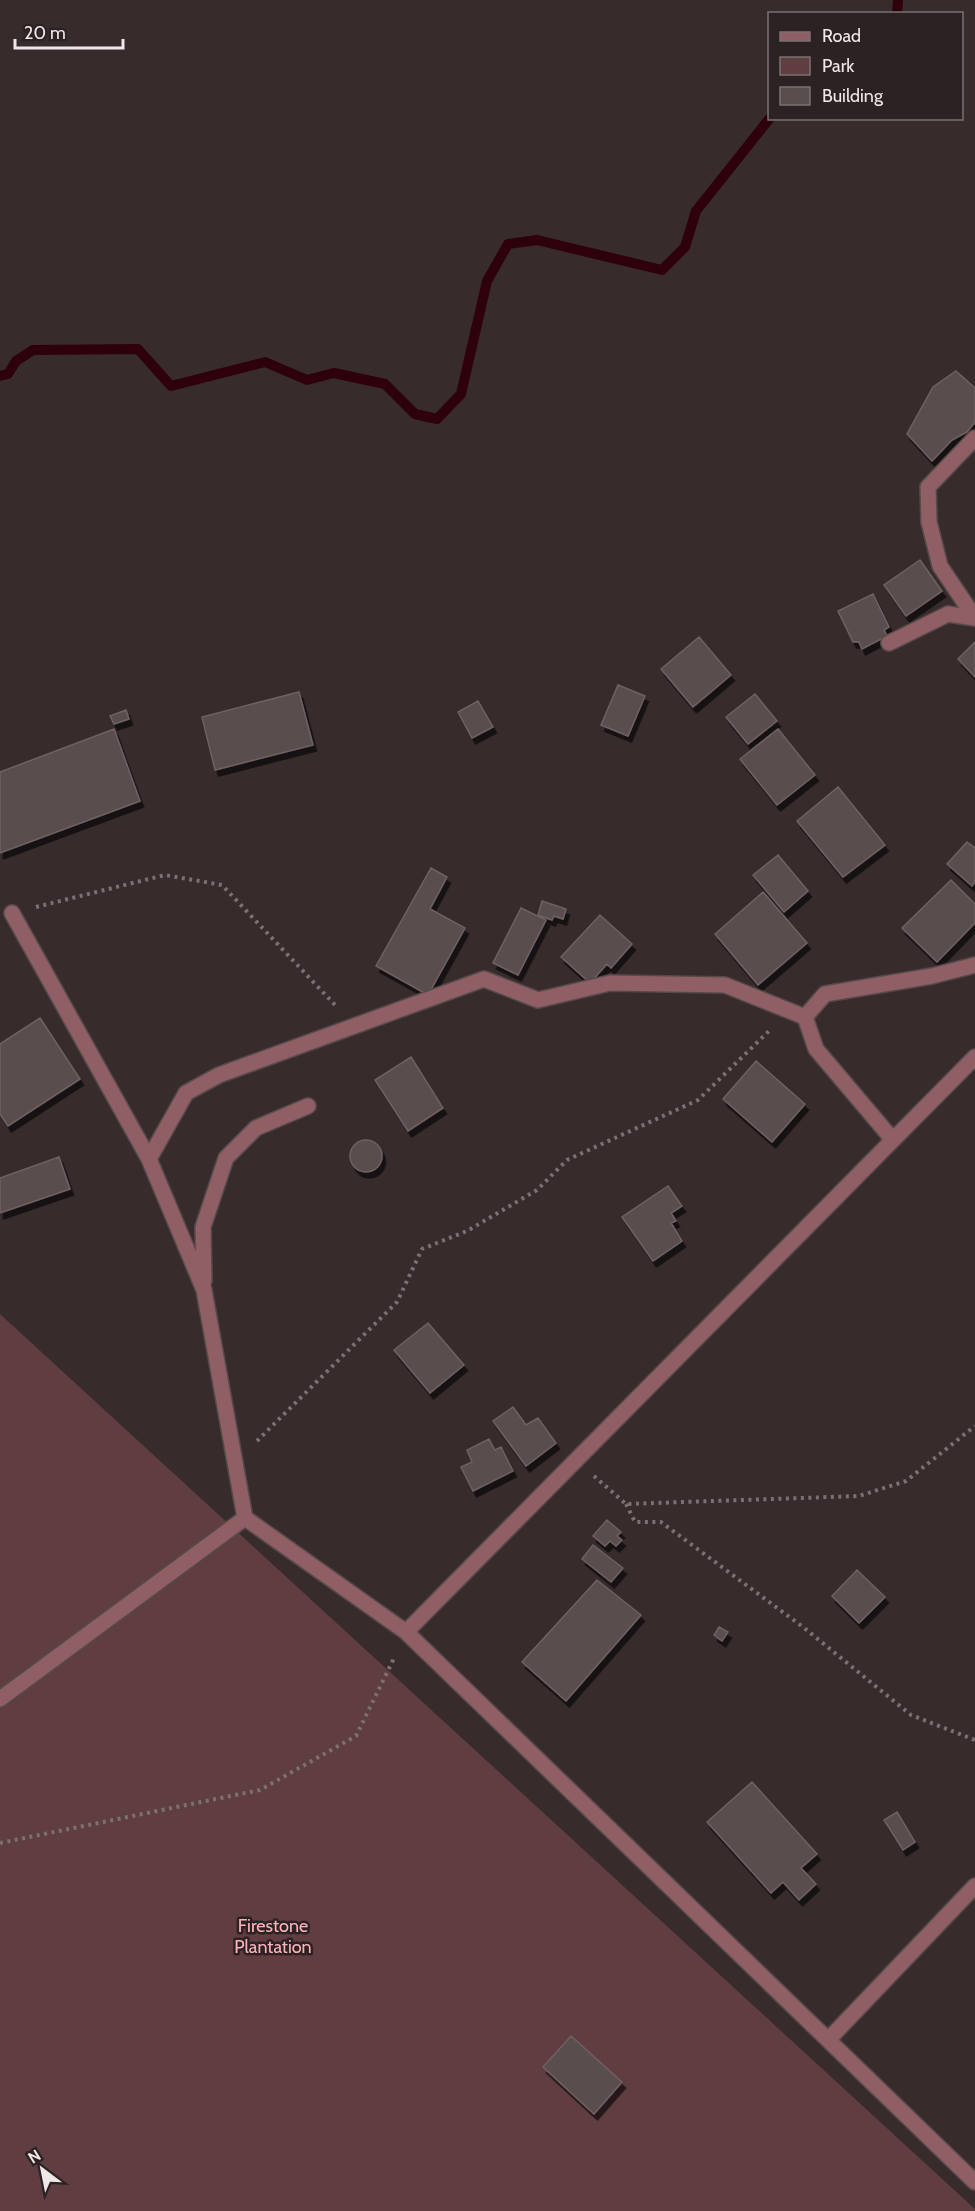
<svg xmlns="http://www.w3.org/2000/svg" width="975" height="2211" font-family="Cabin,sans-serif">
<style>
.green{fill:#5f3d41}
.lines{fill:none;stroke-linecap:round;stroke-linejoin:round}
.stream{stroke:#2e000a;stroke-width:10}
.building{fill:#5a4d4e;stroke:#6f6162;stroke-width:1.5;filter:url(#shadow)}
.street-casing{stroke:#55494a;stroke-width:18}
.path{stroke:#7c7172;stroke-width:4;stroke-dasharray:3 4.5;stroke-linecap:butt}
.street{stroke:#8f5f65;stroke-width:15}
.labels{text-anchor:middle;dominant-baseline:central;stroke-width:5;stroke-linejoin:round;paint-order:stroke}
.park-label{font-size:18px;fill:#feb3bb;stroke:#2d2223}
</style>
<defs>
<filter id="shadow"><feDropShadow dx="3.5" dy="6" stdDeviation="0" flood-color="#0009"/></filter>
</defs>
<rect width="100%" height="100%" fill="#372b2c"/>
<!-- green -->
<path class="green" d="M0,1314L975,2209V2211H0Z"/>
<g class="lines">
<!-- stream -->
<path class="stream" d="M897,14L898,0
M0,376L8,374L16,361L33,350L138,349L171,386L265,362L307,380L334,373L385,384L415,414L437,419L461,394L487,281L508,244L537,240L662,270L685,247L696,211L770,118"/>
</g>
<!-- building -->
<path class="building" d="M956,371L975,388V422L967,432L952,440L932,461L907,434L933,387Z
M920,560L942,591L906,616L884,585Z
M873,594L889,627L884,630L887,636L862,649L859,642H853L838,611Z
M699,637L731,675L693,707L661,669Z
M975,642V677L958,659Z
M618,685L645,696L628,736L601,725Z
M299,692L313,745L215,770L202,717Z
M755,694L777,721L748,744L726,717Z
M478,701L493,727L472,738L458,712Z
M126,710L129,719L114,724L110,716Z
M114,729L140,801L0,853V772Z
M778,729L815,775L777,805L740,759Z
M838,787L885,845L843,877L797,821Z
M967,842L975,848V882L972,886L947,864Z
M778,855L808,891L784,912L753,875Z
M431,868L447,877L430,909L465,928L428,995L376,966Z
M951,880L975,904V923L937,962L902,928Z
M763,892L807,943L758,985L715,934Z
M542,901L566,909L563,919L554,916L552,920L538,915Z
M521,908L546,920L518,975L493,963Z
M600,915L632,944L611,968L607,964L590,983L561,957Z
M40,1018L80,1079L8,1126L0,1114V1044Z
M411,1057L443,1108L408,1131L375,1080Z
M756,1061L805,1104L772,1142L723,1099Z
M350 1156a16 16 0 1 1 32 0a16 16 0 1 1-32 0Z
M59,1157L70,1189L0,1213V1178Z
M668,1186L682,1206L671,1213L676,1221L671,1223L682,1241L653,1261L622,1217Z
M428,1323L464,1365L430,1393L394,1350Z
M513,1407L526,1425L538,1418L556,1443L526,1466L493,1421Z
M489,1439L495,1450L501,1447L513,1471L473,1491L461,1467L472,1462L467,1450Z
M607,1520L621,1532L617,1536L622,1540L616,1546L610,1541L605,1546L593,1536Z
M593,1545L623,1568L611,1582L582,1559Z
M857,1570L885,1597L859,1623L832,1596Z
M597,1580L641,1615L566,1701L522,1662Z
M719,1627L728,1632L722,1641L714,1635Z
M752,1782L817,1854L801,1868L816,1884L799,1900L783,1882L771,1893L707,1822Z
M897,1812L915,1842L903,1850L884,1820Z
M571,2036L622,2082L594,2114L543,2067Z"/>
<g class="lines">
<defs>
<path id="street" d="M975,618L940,566L929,522L928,487L975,438
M889,643L948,614L975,618
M12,913L149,1159L204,1290L245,1518L406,1632L975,2182
M893,1140L816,1049L805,1017L825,994L932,976L975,965
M149,1159L186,1093L219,1075L484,979L538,1000L610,983L725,985L805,1017
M204,1281L203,1227L226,1158L256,1128L308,1106
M406,1632L975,1057
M0,1699L245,1518
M828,2040L975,1886"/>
</defs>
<!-- street casing -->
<use href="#street" class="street-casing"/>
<!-- path -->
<path class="path" d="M36,907L165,875L222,885L335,1005
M257,1441L397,1302L422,1249L467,1231L537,1190L567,1160L698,1100L770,1030
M594,1476L626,1504L859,1496L906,1481L975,1426
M626,1504L635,1522H661L803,1627L911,1715L975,1740
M0,1843L260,1790L356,1736L395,1656"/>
<!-- street -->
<use href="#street" class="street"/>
</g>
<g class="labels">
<!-- park labels -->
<g class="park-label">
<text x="273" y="1926">Firestone<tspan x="273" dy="21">Plantation</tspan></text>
</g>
</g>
<!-- legend -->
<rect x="768" y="12" width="195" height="108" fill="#2d2223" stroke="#7b7172" stroke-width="1.5"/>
<rect x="780" y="32" width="30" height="9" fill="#8f5f65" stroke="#7b7172" stroke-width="1.5"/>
<text x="822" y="42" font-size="18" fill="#f0e8e8">Road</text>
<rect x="780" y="57" width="30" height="18" fill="#5f3d41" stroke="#7b7172" stroke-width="1.5"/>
<text x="822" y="72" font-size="18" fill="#f0e8e8">Park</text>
<rect x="780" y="87" width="30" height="18" fill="#5a4d4e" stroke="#7b7172" stroke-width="1.5"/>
<text x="822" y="102" font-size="18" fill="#f0e8e8">Building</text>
<!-- north arrow -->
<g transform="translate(42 2169) rotate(328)" stroke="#2d2223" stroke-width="4.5" paint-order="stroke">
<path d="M0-4.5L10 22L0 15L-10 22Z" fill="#f0e8e8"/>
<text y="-9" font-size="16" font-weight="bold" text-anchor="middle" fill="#f0e8e8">N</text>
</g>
<!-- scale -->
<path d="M15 39v9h108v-9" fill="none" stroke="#f0e8e8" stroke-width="3"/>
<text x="24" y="39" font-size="18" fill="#f0e8e8" stroke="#2d2223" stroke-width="4.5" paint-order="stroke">20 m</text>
</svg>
